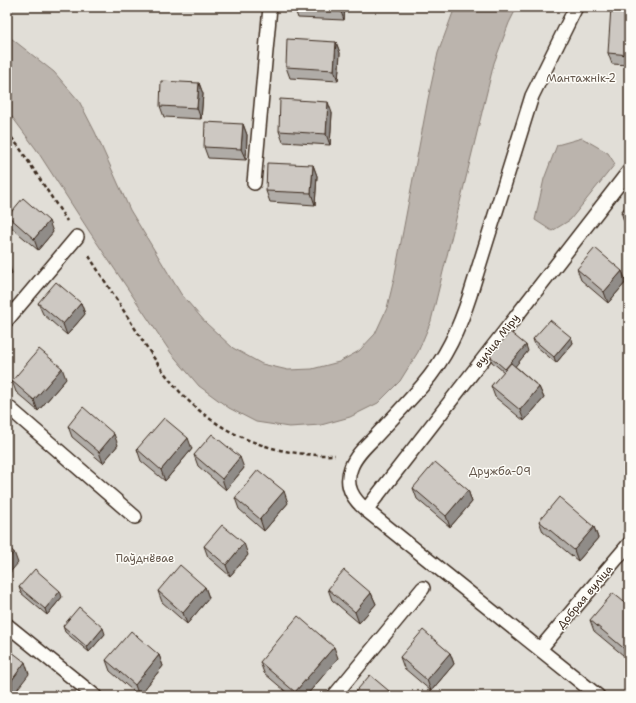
<svg xmlns="http://www.w3.org/2000/svg" width="636" height="703" font-family="'Shantell Sans',sans-serif">
<style>
.green{fill:#e1ded7;stroke:#8e847a}
.water{fill:#bbb4ad;stroke:#887d74}
.lines{fill:none;stroke-linecap:round;stroke-linejoin:round}
.service-casing{stroke:#3b2a1e;stroke-width:16}
.path{stroke:#3b2a1e;stroke-width:2.5;stroke-dasharray:4 3;stroke-linecap:butt}
.service{stroke:#fdfcf7;stroke-width:13}
.wall{fill:#b0aca7;stroke:#3b2a1e}
.shaded-wall{fill:#908c88;stroke:#3b2a1e}
.building{fill:#cdc8c2;stroke:#3b2a1e}
.labels{text-anchor:middle;dominant-baseline:central;stroke-width:3;stroke-linejoin:round;paint-order:stroke}
.park-label{font-size:11px;fill:#64574c;stroke:#fdfcf7}
.street-label{font-size:11px;fill:#3b2a1e;stroke:#fdfcf7}
</style>
<rect width="100%" height="100%" fill="#fdfcf7"/>
<filter id="ink" filterUnits="userSpaceOnUse"><feTurbulence type="fractalNoise" baseFrequency=".025" numOctaves="2"/><feDisplacementMap in="SourceGraphic" scale="8" xChannelSelector="R" yChannelSelector="G"/><feConvolveMatrix kernelMatrix="1 2 1 2 8 2 1 2 1" color-interpolation-filters="sRGB"/></filter>
<g filter="url(#ink)">
<!-- green -->
<path class="green" d="M7,7H629V696H7Z"/>
<!-- water -->
<path class="water" d="M455,7H517L509,23L494,63L431,321L418,352L400,381L378,403L350,417L321,425L289,427L256,422L229,408L199,386L171,353L89,231L36,149L7,110V35L54,72L79,101L95,132L130,210L181,294L206,323L233,348L262,364L288,370L312,369L339,362L359,351L375,334L387,308L394,279L428,99L438,53Z
M582,138L608,153L615,164L570,220L552,231L535,220L544,179L557,145Z"/>
<g class="lines">
<defs>
<path id="service" d="M576,7L532,96L470,295C459,329 446,358 422,386C407,403 391,420 375,437C366,446 355,456 351,468C344,486 353,499 366,510L598,696
M254,183L270,7
M7,320L77,237
M7,406L135,517
M366,510L629,171
M7,625L95,696
M540,649L629,544
M334,696L423,588"/>
</defs>
<!-- service casing -->
<use href="#service" class="service-casing"/>
<!-- path -->
<path class="path" d="M7,132L19,147L67,221
M89,256C104,280 120,305 136,330C149,351 163,373 180,392C220,436 276,457 335,455"/>
<!-- service -->
<use href="#service" class="service"/>
</g>
<!-- wall -->
<path class="wall" d="M294,7H345L344,20L298,18Z
M629,7V65L612,64L608,53Z
M336,42L340,53L338,81L290,78L286,67Z
M199,83L203,94L201,119L164,117L160,106Z
M332,113L330,145L283,142L279,131Z
M243,124L247,135L246,160L208,158L204,147Z
M313,165L317,176L315,205L270,202L266,191Z
M629,203V227L625,224L621,212Z
M8,216L53,232L38,250L12,228Z
M577,269L622,271L626,282L608,303L581,280Z
M38,303H81L85,314L67,335L43,314Z
M571,337L573,343L556,363L535,345L533,339Z
M528,351L515,366L539,387L544,398L524,421L495,397L491,386L504,372L492,362L490,356Z
M66,379L38,411L16,392L12,381Z
M68,426L118,445L103,463L72,437Z
M137,449H192L165,481L141,461Z
M194,455L244,468L226,490L198,466Z
M413,488L468,490L472,502L450,527L417,499Z
M235,498L288,503L264,531L239,509Z
M539,521L594,527L598,538L578,561L543,532Z
M204,546L248,555L230,576L208,557Z
M19,587L62,597L47,615L21,593Z
M205,587L209,598L187,624L162,602L158,591Z
M328,589L371,593L376,604L359,623L332,600Z
M629,606V660L594,631L590,620Z
M63,626L105,634L89,652L65,632Z
M450,653L454,664L431,691L404,668L400,657Z
M159,655L163,666L139,696L110,671L106,660Z
M338,658L306,696H291L264,673L260,662Z"/>
<!-- shaded-wall -->
<path class="shaded-wall" d="M340,7H345L344,20L340,9Z
M336,42L340,53L338,81L334,70Z
M199,83L203,94L201,119L197,108Z
M328,102L332,113L330,145L326,134Z
M243,124L247,135L246,160L241,149Z
M313,165L317,176L315,205L311,193Z
M49,221L53,232L38,250L34,239Z
M8,262L12,273L7,279V263Z
M622,271L626,282L608,303L604,292Z
M81,303L85,314L67,335L63,324Z
M571,337L573,343L556,363L554,357Z
M526,345L528,351L508,375L505,369Z
M62,368L66,379L38,411L34,400Z
M539,387L544,398L524,421L520,410Z
M114,434L118,445L103,463L99,452Z
M188,438L192,449L165,481L161,470Z
M240,457L244,468L226,490L222,479Z
M468,490L472,502L450,527L446,516Z
M284,491L288,503L264,531L260,519Z
M594,527L598,538L578,561L574,550Z
M244,543L248,555L230,576L226,565Z
M14,552L18,563L7,576V560Z
M205,587L209,598L187,624L183,613Z
M60,591L62,597L47,615L45,609Z
M371,593L376,604L359,623L355,612Z
M103,628L105,634L89,652L87,647Z
M334,647L338,658L306,696H297L295,692Z
M629,648V656L627,651Z
M450,653L454,664L431,691L427,680Z
M159,655L163,666L139,696L135,685Z
M25,662L29,674L12,696H7V687Z"/>
<!-- building -->
<path class="building" d="M301,7H340V9Z
M611,7H629V55L608,53Z
M287,39L336,42L334,70L286,67Z
M161,81L199,83L197,108L160,106Z
M280,99L328,102L326,134L279,131Z
M205,122L243,124L241,149L204,147Z
M267,163L313,165L311,193L266,191Z
M23,198L49,221L34,239L8,216Z
M629,203V219L621,212Z
M595,248L622,271L604,292L577,269Z
M56,282L81,303L63,324L38,303Z
M550,320L571,337L554,357L533,339Z
M510,332L526,345L505,369L490,356Z
M39,349L62,368L34,400L12,381Z
M511,363L539,387L520,410L491,386Z
M83,407L114,434L99,452L68,426Z
M164,418L188,438L161,470L137,449Z
M212,434L240,457L222,479L194,455Z
M435,462L468,490L446,516L413,488Z
M258,470L284,491L260,519L235,498Z
M559,497L594,527L574,550L539,521Z
M222,525L244,543L226,565L204,546Z
M7,547L14,552L7,560Z
M180,565L205,587L183,613L158,591Z
M35,569L60,591L45,609L19,587Z
M344,570L371,593L355,612L328,589Z
M613,593L629,606V648L627,651L590,620Z
M79,607L103,628L87,647L63,626Z
M298,616L334,647L295,692L260,662Z
M423,630L450,653L427,680L400,657Z
M131,631L159,655L135,685L106,660Z
M7,648L25,662L7,687Z
M370,675L395,696H352Z"/>
</g>
<g class="labels">
<!-- park labels -->
<g class="park-label">
<text x="581" y="78">Мантажнік-2</text>
<text x="500" y="471">Дружба-09</text>
<text x="145" y="558">Паўднёвае</text>
</g>
<!-- street labels -->
<g class="street-label">
<text transform="translate(497 341) rotate(-52)">вуліца Міру</text>
<text transform="translate(585 597) rotate(-50)">Добрая вуліца</text>
</g>
</g>
<!-- margin -->
<rect width="636" height="703" fill="none" stroke="#fdfcf7" stroke-width="24"/>
<rect x="12" y="12" width="612" height="679" fill="none" stroke="#3b2a1e" stroke-width="1.5" filter="url(#ink)"/>
</svg>
